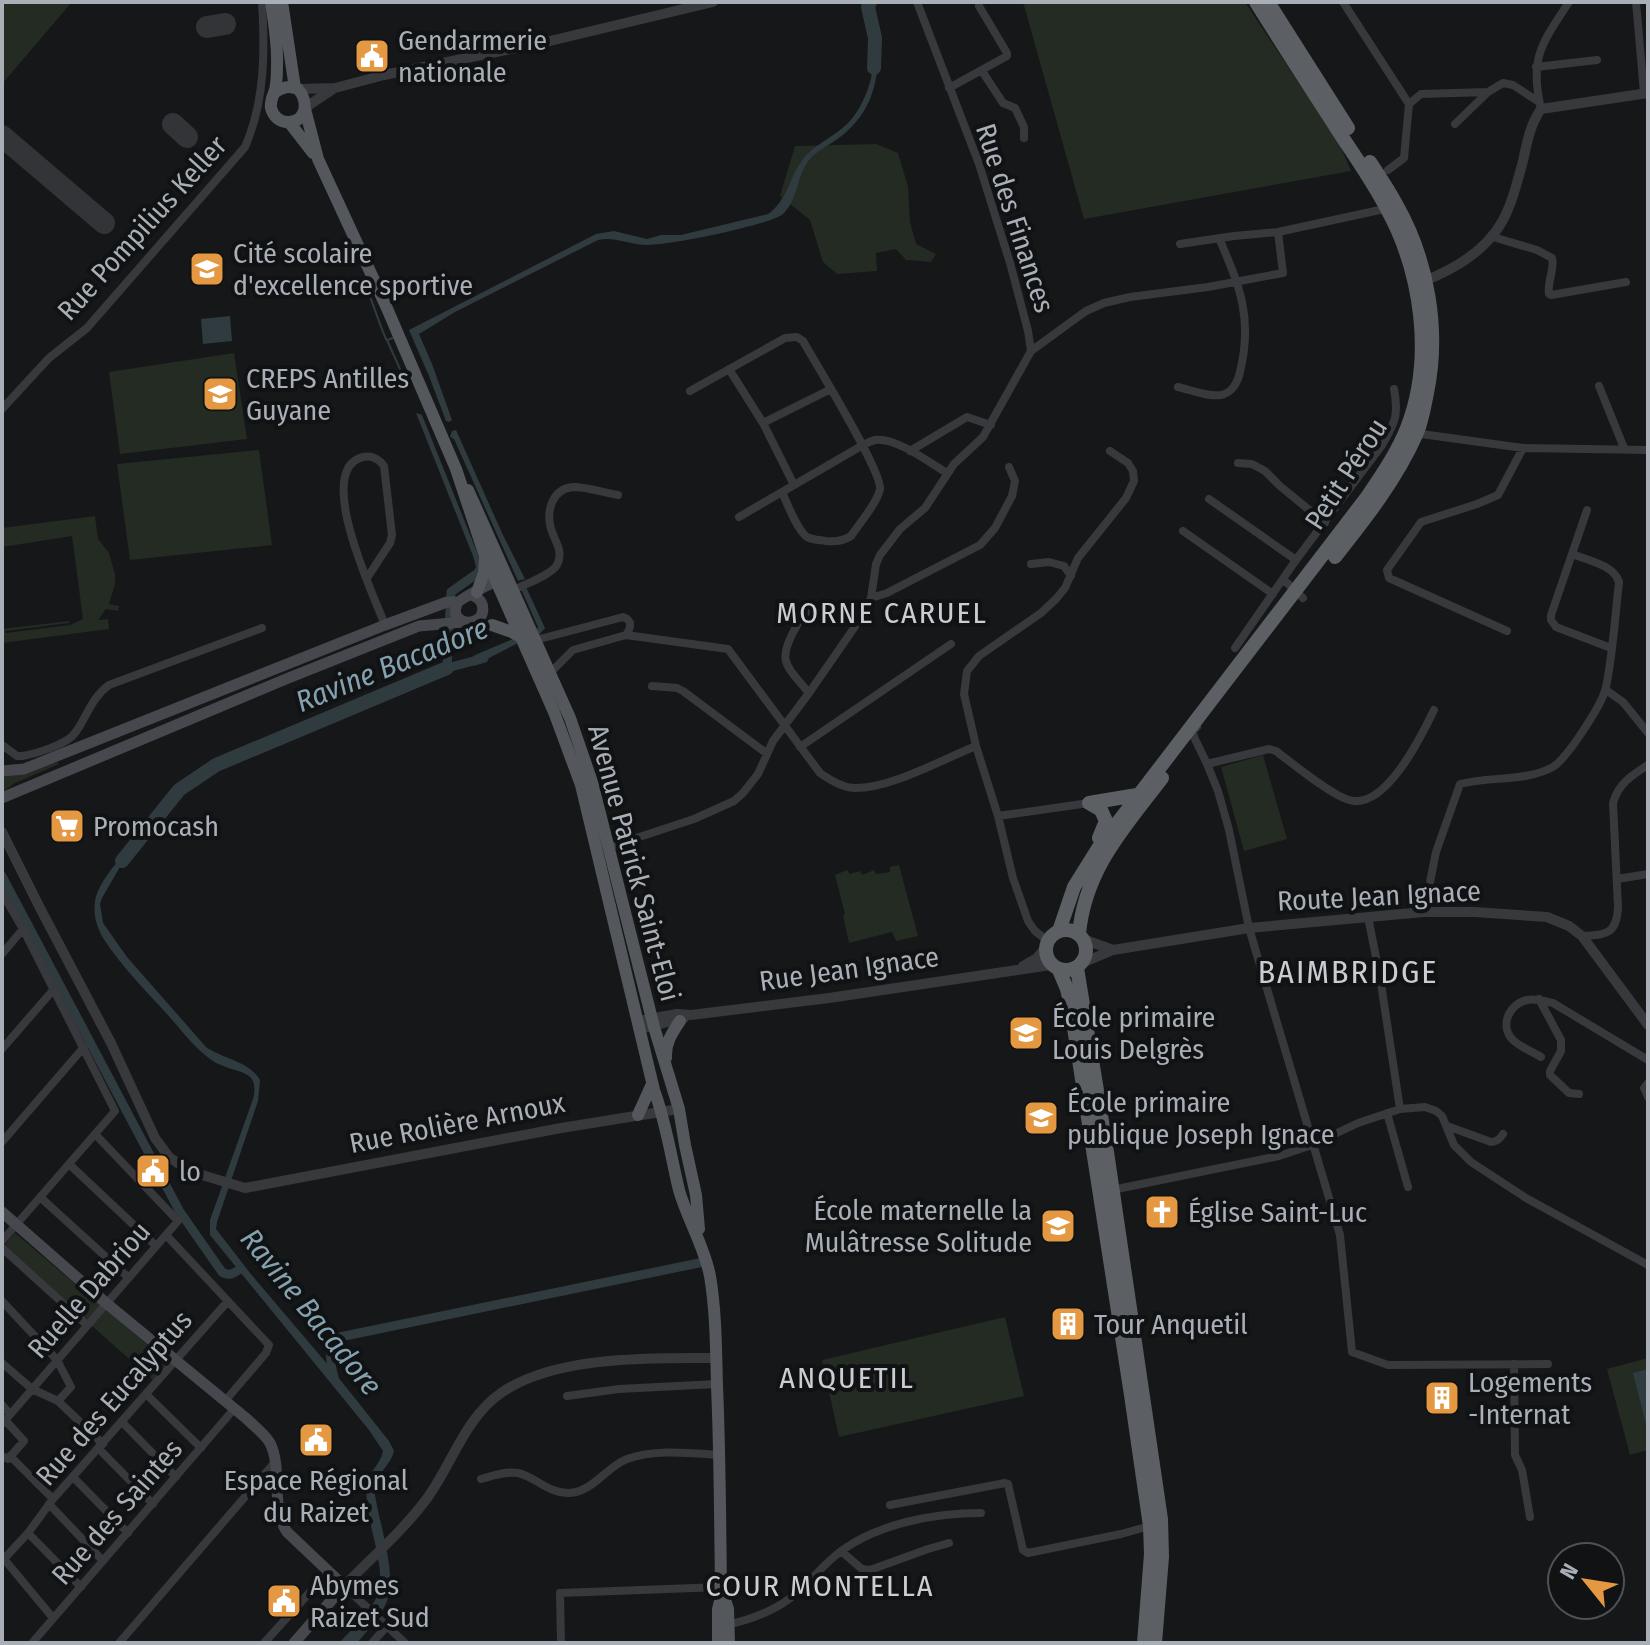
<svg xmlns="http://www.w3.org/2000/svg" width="1650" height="1645" font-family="'Fira Sans Condensed',sans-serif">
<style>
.green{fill:#232b23}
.water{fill:#303b40}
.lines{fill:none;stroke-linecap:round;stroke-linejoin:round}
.stream{stroke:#303b40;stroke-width:2}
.canal{stroke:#303b40;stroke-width:9}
.river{stroke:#303b40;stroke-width:14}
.taxiway{stroke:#323437;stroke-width:22}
.minor{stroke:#38393d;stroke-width:8}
.tertiary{stroke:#38393d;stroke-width:10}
.secondary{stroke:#46484d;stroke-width:11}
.primary{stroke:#54575c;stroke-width:12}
.trunk{stroke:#5c6064;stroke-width:14}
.labels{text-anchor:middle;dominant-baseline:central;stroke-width:8;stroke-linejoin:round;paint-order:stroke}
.poi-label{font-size:28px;fill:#a9afb7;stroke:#111213;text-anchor:start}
.street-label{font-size:28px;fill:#a9afb7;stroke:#111213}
.neighbourhood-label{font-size:30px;letter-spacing:2px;fill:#caced3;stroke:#111213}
.water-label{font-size:30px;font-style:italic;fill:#83a1af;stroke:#111213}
.quarter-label{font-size:32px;letter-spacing:2px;fill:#caced3;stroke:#111213}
</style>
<rect width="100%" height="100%" fill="#161718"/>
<!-- green -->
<path class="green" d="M2,2H72L2,84Z
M1023,2H1245L1340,145L1351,171L1084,219Z
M876,144L898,153L908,186L910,222L916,244L936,254L931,262L906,260L896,249L876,253L877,271L837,274L823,262L810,220L780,196L795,146Z
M234,353L247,439L120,454L109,372Z
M259,450L272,545L130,560L117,464Z
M95,516L98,539L109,553L115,574V584L109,604L119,606L118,611L106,609L98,620L108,619L109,629L2,643V629L69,621V623L5,631L6,633L70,625L83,619L72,536L2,547V528Z
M1263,755L1287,839L1244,851L1221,767Z
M58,762L59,764L15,783L2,792V773Z
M899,865L918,936L896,941L892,932L849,943L843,916L845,914L835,875L847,870L850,874L860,871L862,875L874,870L876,874L890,872V867Z
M15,1233L169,1363L154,1381L3,1247Z
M1005,1317L1024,1396L839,1437L822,1360Z
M1648,1358V1450L1630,1455L1607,1369Z"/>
<!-- water -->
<path class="water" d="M878,52C878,85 870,112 844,134C835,142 823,147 814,155C796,170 800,198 783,214C770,225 667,246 646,245C630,245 615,236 598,240L455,312L419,334L432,364L452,420L449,422L446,421L429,376L409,330L596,234L614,231L647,239L661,235H681L768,214C787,201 789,179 801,162C812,145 835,137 849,122C863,108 877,73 872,53Z
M230,316L232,341L203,344L201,319Z
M416,413L422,415L481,562L477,579L466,584L464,579L472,574L476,567L473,556Z
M456,430L502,533L525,579L518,581L454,439L450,437L452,431Z
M526,587L545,628L539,635L537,629L538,627L521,589Z
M513,639L518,643L489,658L487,662L473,666L471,658L475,655Z
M132,846L102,898L100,904L103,923L127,957L206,1047C223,1059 249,1061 260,1080L258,1101L217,1222L216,1229L250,1273L334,1372L389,1441L394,1451C391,1465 377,1473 374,1487C377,1519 398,1572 387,1601C380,1618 368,1630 357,1643H339C352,1629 371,1612 378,1594C388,1567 362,1515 367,1484C369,1471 381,1464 383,1451L369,1430L210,1235V1220L253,1099C260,1070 240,1074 221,1065C215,1063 210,1059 205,1055C191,1044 179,1027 167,1014C145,990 121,966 103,938C97,927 93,915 95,902C97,884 119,859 132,846Z
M1648,1369V1432L1633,1373Z"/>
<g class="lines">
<!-- stream -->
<path class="stream" d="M367,289C374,306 379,323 386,339
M393,338L387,340L404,378"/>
<!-- canal -->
<path class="canal" d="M475,575L451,592L447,668L481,659
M2,876L180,1212L222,1272C229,1277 234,1273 240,1269
M334,1377C330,1364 329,1350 335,1338L699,1263"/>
<!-- river -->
<path class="river" d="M870,2L868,7L875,38L874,68
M122,861L179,790L216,765L447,668"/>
<!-- taxiway -->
<path class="taxiway" d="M207,27L225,24
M173,124L187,137
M2,136L104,223"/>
<!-- minor -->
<path class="minor" d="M1343,2L1409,104L1404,158L1388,170
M1636,2L1644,93
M1536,67L1597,60
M982,71L1003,103L1015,108L1024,127V138
M949,88L1007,56V53L979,6
M1409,104L1421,94L1488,92
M1541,109C1529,58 1542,43 1569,2
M1455,124L1488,92L1503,83L1513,85L1539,102
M1493,237L1537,250L1552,258C1555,270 1547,281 1549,294L1551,295L1626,282
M1180,244L1234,236L1278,232L1389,208
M1031,351L1086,311L1104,303L1130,297L1208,287L1283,273L1278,232
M729,369L763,423L794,485
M1599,386L1624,448
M1178,387C1191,390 1208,397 1221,395C1232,393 1238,382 1240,372C1253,318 1240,287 1219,238
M690,391L785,338L797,337L803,341C816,364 882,471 880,489C878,502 859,524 851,536C843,541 835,542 826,541C820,540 812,540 807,537C797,530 787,503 782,492
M2,409L49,358L87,328L245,147C265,101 265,51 262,2
M763,423L831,389
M1414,433L1523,448L1648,450
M910,451L967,417L991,425
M1238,463L1252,464L1265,471L1280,486L1325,523
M1209,499L1296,560
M739,517L863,445C867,443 871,441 875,440C896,437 930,463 947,473
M1183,531L1273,594
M1572,554L1587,510
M1031,564L1049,562L1064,566L1071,576
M367,578L390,543L392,535L384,466C379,459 372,455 363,457C313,469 374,596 385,625
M1283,579L1303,598
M514,590C525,584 551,575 557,565C564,551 555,542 551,529C546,511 552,488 574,487C588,487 604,493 618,495
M871,598L887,593L980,545L995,528L1012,496L1015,481L1009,467
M1507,631L1389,578L1387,570L1421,522L1477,504L1498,495L1523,448
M536,640L623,617C633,620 631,628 626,635
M1235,648L1296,560L1382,445C1395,423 1399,415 1394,389
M550,673L573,650L626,635L728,649L820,773C830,780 843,788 855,788C892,788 941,760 976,746
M652,686L677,688L683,691L766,753
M1606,690L1623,702L1648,733
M809,693C786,665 776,662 796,627C800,619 803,612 813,609C824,606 850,613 863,615
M1197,727L1193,731L1194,737L1207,764L1218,791L1229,830L1249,928L1340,1235L1352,1352L1388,1365L1548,1364
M2,745L17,756H22C35,754 68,744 75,733C87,717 91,698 109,685L262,628
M800,747L951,644
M1207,764L1269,749L1276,751C1293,764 1331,795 1349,800C1385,811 1421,737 1434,710
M998,816L1089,803
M609,847L694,819L734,801L743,793L758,774L773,741L809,693L863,615L871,598L876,564L880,555L900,529L925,508L954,464L983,437L1031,351L1028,331L1010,263L979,164L917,2
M1617,879L1648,874
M2,893L23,929L115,1111L2,1241
M1424,912L1436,852L1460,784C1490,776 1523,782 1551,768C1566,761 1603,703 1606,687C1613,653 1615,617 1619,582C1614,565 1587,560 1572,554L1551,615V620L1556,627L1611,648
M1368,917L1380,977L1400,1109
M1582,936C1606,935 1617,934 1618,907L1613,803C1618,784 1632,775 1648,765
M1048,941L1035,931L1028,921L1013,878L998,816L976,746L964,694L967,671L979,656L1041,613L1056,599L1065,588L1078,558L1126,498L1134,481L1133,471L1128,463L1110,451
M2,954L23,929
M1539,999L1561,1040V1051L1550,1071V1075L1569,1093L1579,1094
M2,1049L54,989
M1541,1057C1533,1052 1520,1047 1513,1040C1499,1026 1509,1004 1527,1000C1536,998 1544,1001 1553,1003L1648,1060
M1648,1083L1644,1088L1648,1097
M1387,1113L1408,1187
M1447,1126L1491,1142C1497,1142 1500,1139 1503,1134
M2,1142L84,1047
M69,1164L156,1246
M1112,1190L1279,1156L1312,1145L1358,1123L1400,1109L1425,1107L1436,1111L1442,1116L1454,1145L1471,1162L1526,1198L1648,1265
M40,1197L128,1277
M166,1235L269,1345L266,1353L225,1401
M2,1248L87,1325
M2,1301L57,1360L71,1387L58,1401
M2,1363L32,1389L58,1401L103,1444
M1514,1364L1515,1455L1522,1470L1530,1517
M147,1395L201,1448
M567,1396L619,1389L717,1384
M2,1405L10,1414
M123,1423L176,1477
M2,1424L178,1221L95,1134
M99,1449L153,1504
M2,1456L8,1459L24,1441L5,1420
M10,1456L53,1499
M73,1477L128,1533
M481,1479C492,1476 506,1471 518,1473C536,1477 549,1494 569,1493C593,1492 606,1467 627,1459C655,1449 689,1453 719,1455
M49,1504L103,1561
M890,1505L1005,1483L1008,1484L1023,1550L1028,1553L1121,1534L1150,1526
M28,1533L81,1587
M841,1551L862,1569L870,1570L928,1549L949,1543
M4,1559L53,1618
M2,1561L28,1533L53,1499L228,1301
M344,1586L405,1643
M726,1625C749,1620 770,1613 789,1599C809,1585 823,1563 844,1549C881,1523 936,1513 981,1513
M32,1643L234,1409
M119,1643L275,1462
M264,1643L329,1571
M372,1643L387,1626
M561,1643L560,1593L721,1587"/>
<!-- tertiary -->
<path class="tertiary" d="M298,89L335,88L384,75L550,41L713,2
M306,107L333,89
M1420,282C1435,278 1447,271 1459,264C1504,236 1510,209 1523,161C1527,142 1530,125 1541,109L1648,93
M2,832L39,906L111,1043L155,1138L169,1157L189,1171L245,1188L561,1128L679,1109
M1083,939L1113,950
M1082,963L1113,950L1249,928L1424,912H1475L1547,917L1569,926L1582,936L1648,1025
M1023,966L1037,958L1046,947
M638,1021L677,1014L691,1015L829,998L1051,965
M640,1029L684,1018
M344,1586C372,1557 404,1530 428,1497C453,1462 465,1418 501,1393C555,1355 654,1358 716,1358"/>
<!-- secondary -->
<path class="secondary" d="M471,595C482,598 486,608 480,618C468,627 450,620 457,604C459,599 495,581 502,579
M2,771L24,769L385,625L447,602H458
M2,798L286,679L419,626L463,622
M2,1212L106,1303L247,1419C254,1426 265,1434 270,1443C283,1469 270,1506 287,1532L344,1586L294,1643"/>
<!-- primary -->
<path class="primary" d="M271,2C274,23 278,44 277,65C277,73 277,82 275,90C273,96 270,101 271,108C273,116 280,123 289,122C308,121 308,100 298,89C289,85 282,87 274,93
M282,2L295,88
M305,109L318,159L386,306L456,469L485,556L554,712L581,785L654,1090C666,1122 671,1157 679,1190C687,1219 704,1245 710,1276C716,1312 716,1349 717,1386C720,1453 720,1520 721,1587L728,1609L729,1643
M289,122L313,153
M468,490L570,718L592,782L654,1027L679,1109L685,1145L696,1195L699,1229
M477,592L484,573L485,559
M492,625L512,632L522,638
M666,1058C665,1043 672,1033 680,1021
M638,1115L652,1084
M718,1643V1609L722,1594"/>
<!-- trunk -->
<path class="trunk" d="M1268,2L1348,128
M1335,557C1365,519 1396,480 1416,435C1422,422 1424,407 1427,393C1440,330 1428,260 1396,204C1388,189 1379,176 1370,162
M1089,803L1101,810L1106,821L1099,838
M1089,803L1137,795
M1046 950a20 20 0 1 1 40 0a20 20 0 1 1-40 0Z
M1059,931L1074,887L1099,847L1367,497C1382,475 1397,453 1407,428C1434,359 1422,273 1387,209C1371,178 1350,150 1332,121C1306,81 1281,42 1256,2
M1079,934C1085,869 1124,828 1162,778
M1077,968L1107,1152L1161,1519L1162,1557L1155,1643
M1059,970L1067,989L1070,1002L1131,1395L1150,1526L1151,1554L1144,1643"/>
</g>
<!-- icons -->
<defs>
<symbol id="civic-square" viewBox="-11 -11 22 22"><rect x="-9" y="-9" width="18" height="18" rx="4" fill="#e49842" stroke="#111213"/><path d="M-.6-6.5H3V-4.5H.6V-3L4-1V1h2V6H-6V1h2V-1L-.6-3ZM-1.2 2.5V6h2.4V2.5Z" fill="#fff"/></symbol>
<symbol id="school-square" viewBox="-11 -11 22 22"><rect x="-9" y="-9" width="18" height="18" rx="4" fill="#e49842" stroke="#111213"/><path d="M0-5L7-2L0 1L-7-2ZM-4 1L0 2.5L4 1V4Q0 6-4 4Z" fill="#fff"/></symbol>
<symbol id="university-square" viewBox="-11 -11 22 22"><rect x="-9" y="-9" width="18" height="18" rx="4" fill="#e49842" stroke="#111213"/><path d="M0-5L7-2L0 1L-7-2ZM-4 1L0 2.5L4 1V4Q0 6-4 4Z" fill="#fff"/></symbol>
<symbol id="supermarket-square" viewBox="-11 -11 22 22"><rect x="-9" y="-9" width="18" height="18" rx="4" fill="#e49842" stroke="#111213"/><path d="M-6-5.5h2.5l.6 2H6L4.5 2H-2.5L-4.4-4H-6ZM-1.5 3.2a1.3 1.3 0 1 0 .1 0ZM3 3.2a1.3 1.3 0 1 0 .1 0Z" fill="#fff"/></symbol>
<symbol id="church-square" viewBox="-11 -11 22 22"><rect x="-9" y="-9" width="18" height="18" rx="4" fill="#e49842" stroke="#111213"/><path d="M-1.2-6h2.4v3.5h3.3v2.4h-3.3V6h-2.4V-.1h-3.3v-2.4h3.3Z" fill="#fff"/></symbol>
<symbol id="building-square" viewBox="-11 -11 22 22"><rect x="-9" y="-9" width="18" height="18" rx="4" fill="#e49842" stroke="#111213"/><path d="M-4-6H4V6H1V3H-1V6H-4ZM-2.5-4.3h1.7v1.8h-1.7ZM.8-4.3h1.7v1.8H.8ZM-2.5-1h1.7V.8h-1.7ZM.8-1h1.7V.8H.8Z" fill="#fff"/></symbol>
</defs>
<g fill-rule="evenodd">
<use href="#civic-square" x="352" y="36" width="40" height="40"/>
<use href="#school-square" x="187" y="249" width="40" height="40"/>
<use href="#university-square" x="200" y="374" width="40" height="40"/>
<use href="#supermarket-square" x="47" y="806" width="40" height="40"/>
<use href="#school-square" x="1006" y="1013" width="40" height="40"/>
<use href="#school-square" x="1021" y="1098" width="40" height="40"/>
<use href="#civic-square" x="133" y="1151" width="40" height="40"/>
<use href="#church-square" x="1142" y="1192" width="40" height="40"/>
<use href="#school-square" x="1038" y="1206" width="40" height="40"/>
<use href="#building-square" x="1048" y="1304" width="40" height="40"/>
<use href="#building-square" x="1422" y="1378" width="40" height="40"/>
<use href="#civic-square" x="296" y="1420" width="40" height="40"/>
<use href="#civic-square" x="264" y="1581" width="40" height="40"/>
</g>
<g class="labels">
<!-- poi labels -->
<g class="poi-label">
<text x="398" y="40">Gendarmerie<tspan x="398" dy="32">nationale</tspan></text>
<text x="233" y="253">Cité scolaire<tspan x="233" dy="32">d'excellence sportive</tspan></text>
<text x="246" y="378">CREPS Antilles<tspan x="246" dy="32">Guyane</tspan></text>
<text x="93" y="826">Promocash</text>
<text x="1052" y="1017">École primaire<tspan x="1052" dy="32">Louis Delgrès</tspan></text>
<text x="1067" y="1102">École primaire<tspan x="1067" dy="32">publique Joseph Ignace</tspan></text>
<text x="179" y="1171">lo</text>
<text x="1032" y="1210" text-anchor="end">École maternelle la<tspan x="1032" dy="32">Mulâtresse Solitude</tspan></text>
<text x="1188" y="1212">Église Saint-Luc</text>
<text x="1094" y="1324">Tour Anquetil</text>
<text x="1468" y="1382">Logements<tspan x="1468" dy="32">-Internat</tspan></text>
<text x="316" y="1480" text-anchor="middle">Espace Régional<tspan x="316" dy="32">du Raizet</tspan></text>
<text x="310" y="1585">Abymes<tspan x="310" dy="32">Raizet Sud</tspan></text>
</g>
<!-- street labels -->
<g class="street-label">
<text transform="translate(1015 218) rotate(72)">Rue des Finances</text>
<text transform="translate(142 228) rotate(-48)">Rue Pompilius Keller</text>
<text transform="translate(1346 474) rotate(-57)">Petit Pérou</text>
<text transform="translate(634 863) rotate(75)">Avenue Patrick Saint-Eloi</text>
<text transform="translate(1379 896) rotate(-3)">Route Jean Ignace</text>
<text transform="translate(849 969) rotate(-8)">Rue Jean Ignace</text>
<text transform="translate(457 1123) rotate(-11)">Rue Rolière Arnoux</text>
<text transform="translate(89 1290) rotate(-49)">Ruelle Dabriou</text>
<text transform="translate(114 1398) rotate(-49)">Rue des Eucalyptus</text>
<text transform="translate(117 1512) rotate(-49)">Rue des Saintes</text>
</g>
<!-- neighbourhood labels -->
<g class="neighbourhood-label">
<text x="882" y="613">MORNE CARUEL</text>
<text x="847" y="1378">ANQUETIL</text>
<text x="820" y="1586">COUR MONTELLA</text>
</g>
<!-- water labels -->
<g class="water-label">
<text transform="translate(392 665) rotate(-22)">Ravine Bacadore</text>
<text transform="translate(311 1312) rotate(51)">Ravine Bacadore</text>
</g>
<!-- quarter labels -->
<g class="quarter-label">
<text x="1348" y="972">BAIMBRIDGE</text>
</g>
</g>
<!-- border -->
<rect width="1650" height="1645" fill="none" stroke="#a9afb7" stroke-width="8"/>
<!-- north arrow -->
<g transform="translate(1586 1581) rotate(300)"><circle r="38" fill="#111213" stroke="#4e5155" stroke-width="2"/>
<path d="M0-6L14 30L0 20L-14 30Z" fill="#e49842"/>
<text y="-12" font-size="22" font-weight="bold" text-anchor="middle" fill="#a9afb7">N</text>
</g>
</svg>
